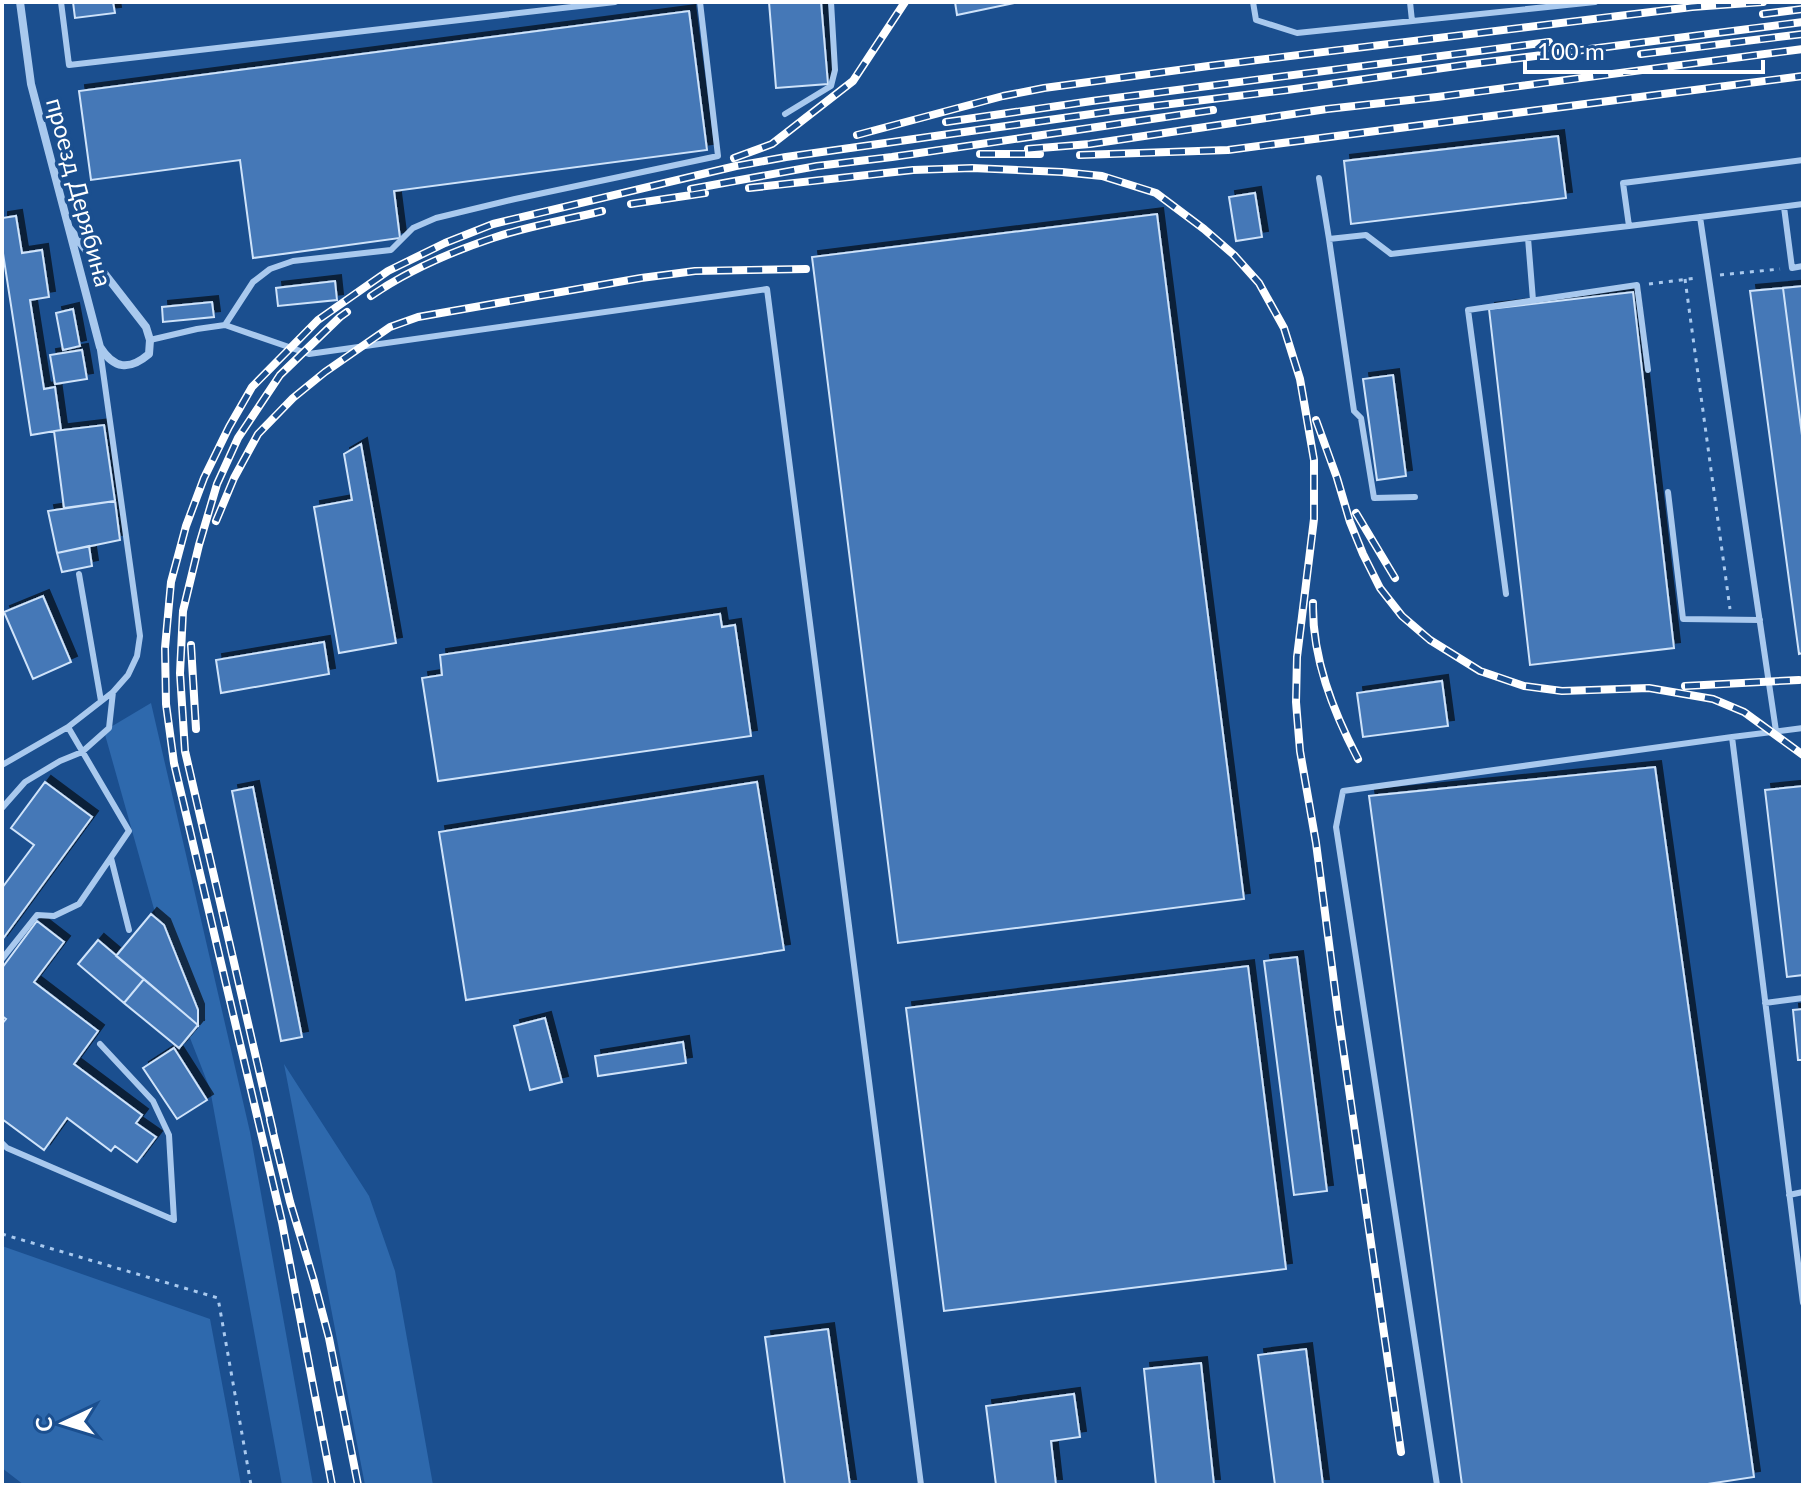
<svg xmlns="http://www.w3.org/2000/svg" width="1805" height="1487" font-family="Lato,sans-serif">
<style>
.green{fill:#2e69ad}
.building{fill:#4478b7;stroke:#cfe3fa;stroke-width:2;filter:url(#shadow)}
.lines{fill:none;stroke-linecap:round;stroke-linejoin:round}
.path{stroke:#a9c9ee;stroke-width:3;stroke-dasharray:4 6;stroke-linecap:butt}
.service{stroke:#a9c9ee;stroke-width:6}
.minor{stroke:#a9c9ee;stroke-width:8}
.rail-casing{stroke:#fff;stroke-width:8}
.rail{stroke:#1b4f8f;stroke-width:5;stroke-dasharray:15;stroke-linecap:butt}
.labels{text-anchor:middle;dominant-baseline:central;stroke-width:7;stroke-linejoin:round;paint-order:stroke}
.street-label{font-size:24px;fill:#fff;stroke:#1b4f8f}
</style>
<defs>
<filter id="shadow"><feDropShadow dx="6" dy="-6" stdDeviation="0" flood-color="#0009"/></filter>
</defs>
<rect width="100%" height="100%" fill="#1b4f8f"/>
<!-- green -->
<path class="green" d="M151,703L250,1132L313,1485H282L210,1089L154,946L163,941L104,731Z
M284,1064L369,1196L395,1271L433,1485H365Z
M2,1246L210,1319L241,1485H24L2,1468Z"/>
<!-- building -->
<path class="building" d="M73,2H113L115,13L75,18Z
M769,2H821L828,84L776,88Z
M955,2H1019L957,15Z
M689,11L707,150L394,191L400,238L253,258L240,160L91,180L79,91Z
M1558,136L1566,198L1351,224L1344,161Z
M1255,193L1262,237L1236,241L1229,197Z
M1157,214L1244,899L898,943L812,257Z
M16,216L22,253L42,250L49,297L30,300L44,389L55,387L61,430L31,435L2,247V218Z
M335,281L337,300L278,306L276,288Z
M1803,286V443L1783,288Z
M1783,288L1803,443V653L1799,654L1750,291Z
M1633,292L1674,648L1530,665L1489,309Z
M212,302L214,317L163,322L162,307Z
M73,309L80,346L63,350L56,313Z
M82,350L87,379L55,384L50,355Z
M1393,375L1406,476L1377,480L1363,379Z
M104,425L115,501L64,508L54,431Z
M361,444L396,643L339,653L314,507L352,500L344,454Z
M115,501L120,540L57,553L48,511Z
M89,546L92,566L62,572L57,553Z
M43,596L71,662L33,679L4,612Z
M720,614L722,627L735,625L751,736L438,781L422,678L442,675L440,655Z
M324,642L329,674L221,693L216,660Z
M1442,681L1448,726L1363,737L1357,693Z
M1655,767L1754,1477L1701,1485H1462L1369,796Z
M45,782L92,817L2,940V888L34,845L11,828Z
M757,782L784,950L466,1000L439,832Z
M1803,786V975L1787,977L1765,790Z
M253,787L302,1037L281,1041L232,791Z
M151,914L164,925L198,1010V1025L116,956Z
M37,921L64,942L34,982L98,1031L74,1064L142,1115L136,1123L156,1137L137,1162L115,1146L111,1151L67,1118L44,1150L2,1119V1024L6,1019L2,1016V968Z
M98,940L144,979L124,1003L78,964Z
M1297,957L1327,1191L1294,1195L1264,961Z
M1248,966L1286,1269L944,1311L906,1008Z
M144,979L198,1025L179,1048L124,1003Z
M1803,1009V1060H1798L1793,1010Z
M545,1018L562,1082L530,1090L514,1026Z
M683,1042L686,1063L598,1076L595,1056Z
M174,1048L207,1100L177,1119L143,1068Z
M828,1329L850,1485H785L765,1337Z
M1306,1349L1323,1485H1275L1258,1355Z
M1201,1363L1214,1485H1156L1144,1369Z
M1074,1394L1080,1437L1051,1441L1056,1485H996L986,1406Z"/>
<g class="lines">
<!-- path -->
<path class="path" d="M1720,275L1780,269
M1685,279L1730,609
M1649,284L1697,278
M2,1234L218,1298L251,1485"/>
<!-- service -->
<path class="service" d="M61,2L69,65L615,2
M1253,2L1256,20L1297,33L1595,2
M1410,2L1412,21
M785,114L831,86L835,70L831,2
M1803,160L1623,183L1629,226L1803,204
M1319,178L1329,239L1366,235L1391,254L1629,226
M1784,207L1792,268L1803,266
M1700,217L1776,731
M1528,238L1533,300
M1329,239L1354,411L1361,418L1374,498L1415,497
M225,325L253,282L270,269L293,261L391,250L413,228L436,218L515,199L718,156L700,2
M150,340L197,329L225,325L309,354L767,289L921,1485
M1668,492L1683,619L1760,620
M79,574L101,701
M1506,594L1468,310L1637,285L1648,370
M1803,728L1732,737L1803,1303
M2,765L68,727L113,692L128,675L137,656L140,636L100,350
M2,808L25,782L60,761L82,752L109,728L113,692
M111,858L129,930
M2,959L37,915L54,916L79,904L129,831L68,727
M1765,1003L1803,998
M2,1143L7,1148L174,1220L169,1135L153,1101L100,1044
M1789,1195L1803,1192
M1437,1485L1336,827L1343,791L1732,737"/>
<!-- minor -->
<path class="minor" d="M20,2L31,84L100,347C114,369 129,371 149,354L150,340L146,327L69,228"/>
<defs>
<path id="rail" d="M1763,14L1803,9
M1641,54L1803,34
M946,122L1092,101L1549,42
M857,135L1003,96L1044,88L1216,65L1692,7L1763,2
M1028,149L1090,144L1327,109L1437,97L1803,49
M980,154H1040
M1080,155L1228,150L1803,76
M734,158L772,144L853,81L905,2
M749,188L913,170L972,168L1062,172L1102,176L1156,193L1204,229L1234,255L1259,283L1284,328L1300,379L1314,460V519L1297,657L1296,702L1300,751L1316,843L1338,1013L1401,1452
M691,189L817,166L892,157L1213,110
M631,204L705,193
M371,296C407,271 451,252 493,238C528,226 566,220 602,211
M1316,420L1337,478L1350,522L1363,554L1380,588L1402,616L1430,640L1480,671L1524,686L1562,691L1649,688L1713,699L1744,712L1803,755
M1356,513L1395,578
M216,521L234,478L258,434L293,398L325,372L390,327L418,317L641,278L695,271L806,269
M1313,603C1312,658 1333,711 1358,759
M191,645L196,729
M1685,686L1799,680
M270,1120L290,1202L314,1281L329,1338L358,1485
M273,1131L185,751L180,673L183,611L199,545L217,484L238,438L280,375L340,317L347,312
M332,1485L282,1222L174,763L166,704L165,648L171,582L186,526L204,478L229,427L252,387L318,320L388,271L445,243L493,224L736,166L786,157L1113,111L1287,90L1464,65L1803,22"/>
</defs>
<!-- rail casing -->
<use href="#rail" class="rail-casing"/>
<!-- rail -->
<use href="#rail" class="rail"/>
</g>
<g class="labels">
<!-- street labels -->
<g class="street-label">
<text transform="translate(80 192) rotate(75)">проезд Дерябина</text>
</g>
</g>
<!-- border -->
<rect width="1805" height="1487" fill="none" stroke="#ffffff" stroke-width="8"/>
<!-- north arrow -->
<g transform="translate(64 1423) rotate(266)" stroke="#1b4f8f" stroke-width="6" paint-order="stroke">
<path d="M0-6L14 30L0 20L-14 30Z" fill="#ffffff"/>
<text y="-12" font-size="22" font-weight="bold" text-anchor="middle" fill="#ffffff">С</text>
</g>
<!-- scale -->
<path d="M1525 60v12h238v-12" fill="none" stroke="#ffffff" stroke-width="4"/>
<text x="1537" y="60" font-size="24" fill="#ffffff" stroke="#1b4f8f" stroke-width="6" paint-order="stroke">100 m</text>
</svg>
